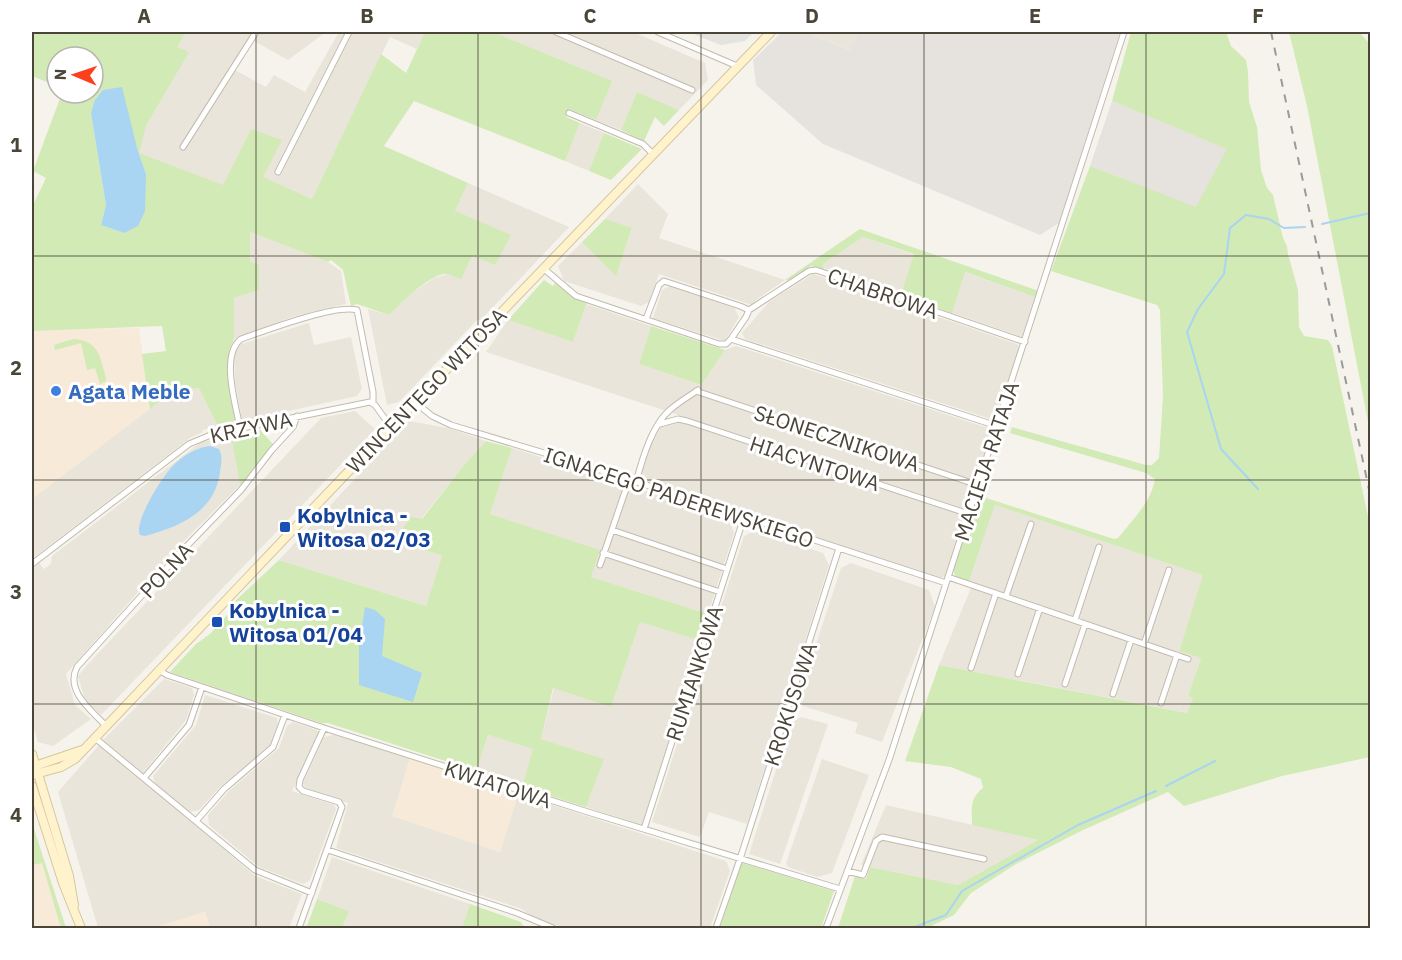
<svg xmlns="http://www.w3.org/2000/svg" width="1402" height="960" font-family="'IBM Plex Sans',sans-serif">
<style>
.residential{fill:#eae5da}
.commercial{fill:#f7ead8}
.industrial{fill:#e6e2dd}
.green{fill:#d2eab5;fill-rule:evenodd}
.parking{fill:#e5e3e0}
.water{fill:#a9d4f2}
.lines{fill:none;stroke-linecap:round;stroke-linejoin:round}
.stream{stroke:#a9d4f2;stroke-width:2}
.street-casing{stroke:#c2bbae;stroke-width:7}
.secondary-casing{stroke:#d6c79b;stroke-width:10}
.street{stroke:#fff;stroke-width:5}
.secondary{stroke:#fff3cd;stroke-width:8}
.rail{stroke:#9a9a9a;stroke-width:2;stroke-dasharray:8 8;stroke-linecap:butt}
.grid{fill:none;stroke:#4b4439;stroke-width:1.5;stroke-opacity:0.55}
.shop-dot{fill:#3f7fe0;stroke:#fff;stroke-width:2}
.transit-dot{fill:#1a4fb4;stroke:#fff;stroke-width:2}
.labels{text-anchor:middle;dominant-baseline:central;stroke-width:6;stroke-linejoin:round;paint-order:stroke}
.street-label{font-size:21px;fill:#4b4439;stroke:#fff}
.shop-label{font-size:21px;font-weight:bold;fill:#366cbe;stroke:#fff;text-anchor:start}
.transit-label{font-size:21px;font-weight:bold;fill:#164399;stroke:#fff;text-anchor:start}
.neatline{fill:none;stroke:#4b4439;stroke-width:2}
.grid-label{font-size:20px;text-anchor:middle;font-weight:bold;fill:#4b4439}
</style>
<rect width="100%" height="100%" fill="#f6f3ec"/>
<!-- residential -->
<path class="residential" d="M186,32H252L231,68L266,87L274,75L305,92L339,32H425L417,49L390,37L312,199L262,177L251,129L223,186L138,153L146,126L188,53L176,48Z
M260,32H326L288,60L254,41Z
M493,32H633L705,63L708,80L679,110L637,92L621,130L596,120L611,81Z
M805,32H853L857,33L851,50Z
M580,123L604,133L589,171L565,161Z
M468,183L569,227L481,320H477L399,402L387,405L368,309L389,315L412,293L434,278L448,274L472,256L495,265L455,211Z
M638,184L668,214L659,238L785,280L756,300L752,305L659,274L649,302L641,306L564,281L558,266L582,242L616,275L632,229L605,219Z
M250,232L328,262L341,271L346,304L292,317L234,339V298L259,290L250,262Z
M863,237L1035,297L1022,337L824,268L823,264Z
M813,274L1017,344L1019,348L997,416L991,419L745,339L742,333L769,302Z
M670,286L734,308L739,317L725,341L653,318L662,290Z
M586,304L651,326L639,364L700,385L725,350L736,346L988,428L991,435L966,509L486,352L508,320L573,342Z
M309,323L314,345L351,337L362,389L357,396L242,421L235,382L234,352L238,345Z
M199,388L218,427L202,430L203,432L190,438L32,559V499L172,391Z
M355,411L375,429L101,715L85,700L78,676L87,665L321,418Z
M409,421L448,428L486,441L464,465L421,519L396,539L442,556L426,606L279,560Z
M679,421L965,515L946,575L940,579L639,480L648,451L661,426Z
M231,436L240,485L176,549L66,674L75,705L91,719L53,746L38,742L32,720V569L39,563L44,569L51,564L52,556L201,442Z
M512,448L728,517L734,533L708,614L591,577L599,550L490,514Z
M995,505L1204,575L1179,650L1201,658L1188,696L1193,698L1188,713L939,665L973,583L969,581Z
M754,531L823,553L829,565L747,824L709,812L700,837L652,822L744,536Z
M851,563L929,590L935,607L882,742L855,733L858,723L803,706L799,696L841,568Z
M640,622L701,641L642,825L586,807L603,759L541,739L554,688L611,707Z
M164,679L192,688L194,695L186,720L143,773L103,740Z
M205,695L277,718L278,724L271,746L221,786L199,810L189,812L155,784L153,776L196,725Z
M801,717L828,724L780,864L749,854L791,723Z
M293,722L319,731L292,791L334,805L336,809L310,880L303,884L259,867L209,825L208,815L230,790L279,748L287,726Z
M334,735L410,758L393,816L500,852L518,794L726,861L730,871L710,928H566L535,919L522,909L336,848L348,803L306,789L303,783L324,737Z
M488,735L534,749L522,787L476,771Z
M99,745L138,776L255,876L302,894L289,928H210L205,912L153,928H98L58,792Z
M822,759L869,775L832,873L817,877L788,867L786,863Z
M886,805L1038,840L958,885L861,865Z
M332,857L470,904L462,928H342L349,911L317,899Z"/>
<!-- commercial -->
<path class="commercial" d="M139,328L150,409L32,499V330Z
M410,758L518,794L500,852L392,816Z
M32,821L35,832L66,928H32Z
M205,912L210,928H153Z"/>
<!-- industrial -->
<path class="industrial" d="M782,32H805L850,50L857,34L853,32H1120L1059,223L1040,235L823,144L756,85L753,60Z
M1112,101L1228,149L1196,208L1090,166Z"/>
<!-- green -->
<path class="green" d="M32,32H186L177,47L189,52L146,126L139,153L223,185L251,129L282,140L263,177L312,199L381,54L406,73L425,32H493L612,81L596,120L569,109L566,117L580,123L565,161L414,101L384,146L468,183L455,211L511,235L495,265L472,256L461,279C457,278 452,275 448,274C430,272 401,304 389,315L357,304L351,306L343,270L331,260L328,262L250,232V261L259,265V290L234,298V339L229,351V384L237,426L218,427L199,388L172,391L150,409L142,354L166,351L162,326L32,331V205H33L46,178L33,171L62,93H93V57H57V86L32,76ZM91,113L137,148L146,174L124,233L101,225L106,205Z
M1131,32H1226L1231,46L1246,60L1248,72L1249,102L1257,127L1261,170L1267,188L1273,195L1283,238L1287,246L1288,254L1298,290L1299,327L1304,336L1328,340L1332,346L1370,526V757L1282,776L1184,806L1168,792L1081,831L1016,864L971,893L954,915L933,925L931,928H838L855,876L866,879L870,867L958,885L1038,840L972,825C972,808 969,799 983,788L981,779L951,767L905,761L939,665L1187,713L1193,698L1188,696L1201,658L1179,651L1203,575L995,505L969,581L956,577L953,570L979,489L983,497L1114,539L1118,538C1132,520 1151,503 1155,479L1146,473L1010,433L1012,427L1146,465H1152L1159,458L1163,397L1160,310L1157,305L1051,271L1090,166L1196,207L1227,149L1112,101Z
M1289,32H1359L1370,44V432L1307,106Z
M637,92L679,110L664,126L655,117L644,141L621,130Z
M604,133L642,149L611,180L589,171Z
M605,219L632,228L616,276L582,242Z
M860,229L1039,291L1032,316L1026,326L1035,297L965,272L952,313L901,295L914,254L863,237L823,264L824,269L811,266L789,281L785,280Z
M544,280L553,286L555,283L573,297L587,302L573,342L508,320Z
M651,326L725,350L701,385L639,364Z
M73,339C99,341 100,356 106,378V381L100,384L95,368L87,370L81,343L55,350L54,345Z
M260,430L273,444L240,485L231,436Z
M486,441L512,448L490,514L600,550L591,577L708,614L701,641L640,622L611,707L553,688L541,739L604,759L586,807L522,787L533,749L488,735L476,771L328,723H321L170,672L196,644L210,634L229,613L234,602L279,560L426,606L442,556L395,539L411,517L422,519L464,465Z
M32,821L35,832L66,928H61L42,863L32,865Z
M742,863L834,891L821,928H720Z
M317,899L349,911L342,928H309L307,926Z
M470,904L521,922L524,928H462Z"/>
<!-- parking -->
<path class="parking" d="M697,32H754L745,41L721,45L695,35Z"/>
<!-- water -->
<path class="water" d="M122,87L137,148L146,174L145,211L138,226L124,233L101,225L106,205L91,113L95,100L103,90Z
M210,446L219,449C223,456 221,464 220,472C215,512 179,527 145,536L140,535C133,522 165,471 177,462C186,454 198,447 210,446Z
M365,607L375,610L385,619L382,656L422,673L413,702L359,685V647Z"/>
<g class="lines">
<!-- stream -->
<path class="stream" d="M1322,224L1370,213
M1258,489L1221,449L1187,332L1198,309L1224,274L1230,228L1246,215L1269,219L1284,228L1305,227
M1166,786L1215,761
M912,928L946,915L962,891L1078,825L1156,791"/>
<defs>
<path id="street" d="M556,32L692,90
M658,32L737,66
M569,113L643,144L653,154
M183,147L256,32
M278,172L349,32
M543,268L576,296L719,344H726L731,339
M749,310L746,317L731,339L997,426
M646,319L659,285L664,281L740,306L749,310L809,271L816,270L1025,342
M696,391L978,485
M415,402L432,416L451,425L594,468L946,583
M660,424L678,419L687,421L969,514
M240,428C236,405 220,355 241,339C264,331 335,304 357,310L373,392V403
M636,482C642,460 652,424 671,409C679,402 689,396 698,390
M612,530L727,569
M603,553L720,592
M32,564L189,444L213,434L370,402L375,405L391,427
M600,565L629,480
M948,577L1188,659
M1006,596L1031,524
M1075,620L1099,547
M1144,644L1169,570
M971,668L996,593
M159,670L167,675L324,728L588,812L840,889
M1018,674L1040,608
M1065,684L1085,624
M1113,694L1131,640
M1161,703L1177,655
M106,726C91,710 65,691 77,667L183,550L241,490L271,451L293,427L297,416
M95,738L255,870L312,893
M144,778L189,725L202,687
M196,821L224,789L273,747L285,715
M644,829L744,517
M328,850L517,913L553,928
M847,871L863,875L876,841L882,837L984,859
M299,928L342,807L339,802L303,791L299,787L300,780L324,728
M716,928L740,859L839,548
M826,928L889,760L1124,32"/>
<path id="secondary" d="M32,754L69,876L74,905
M32,767L82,750
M32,775L61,767L75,759L346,474L771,32
M32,786L63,883L81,928"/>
</defs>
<!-- street casing -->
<use href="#street" class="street-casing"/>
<!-- secondary casing -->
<use href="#secondary" class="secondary-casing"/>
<!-- street -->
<use href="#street" class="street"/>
<!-- secondary -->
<use href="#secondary" class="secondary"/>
<!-- rail -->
<path class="rail" d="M1271,32L1370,494"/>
</g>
<!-- grid -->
<path class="grid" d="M256,32V928M478,32V928M701,32V928M924,32V928M1146,32V928M32,256H1370M32,480H1370M32,704H1370"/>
<!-- markers -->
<circle class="shop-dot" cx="56" cy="391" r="6"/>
<g class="transit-dot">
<rect x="279" y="521" width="12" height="12" rx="3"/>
<rect x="211" y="616" width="12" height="12" rx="3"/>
</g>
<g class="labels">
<!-- street labels -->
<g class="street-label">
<text transform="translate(883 293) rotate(19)">CHABROWA</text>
<text transform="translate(426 390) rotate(-46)">WINCENTEGO WITOSA</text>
<text transform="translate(251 427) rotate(-12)">KRZYWA</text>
<text transform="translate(837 438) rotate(18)">SŁONECZNIKOWA</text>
<text transform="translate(986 461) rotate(-72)">MACIEJA RATAJA</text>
<text transform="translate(815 463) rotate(18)">HIACYNTOWA</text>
<text transform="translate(679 497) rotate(18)">IGNACEGO PADEREWSKIEGO</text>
<text transform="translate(166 570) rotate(-47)">POLNA</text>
<text transform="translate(694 673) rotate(-72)">RUMIANKOWA</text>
<text transform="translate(790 704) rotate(-72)">KROKUSOWA</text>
<text transform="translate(498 784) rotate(18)">KWIATOWA</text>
</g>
<!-- shop labels -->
<g class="shop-label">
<text x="68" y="391">Agata Meble</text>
</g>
<!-- transit labels -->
<g class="transit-label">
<text x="297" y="515">Kobylnica -<tspan x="297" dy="24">Witosa 02/03</tspan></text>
<text x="229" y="610">Kobylnica -<tspan x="229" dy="24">Witosa 01/04</tspan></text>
</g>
</g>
<!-- border -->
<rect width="1402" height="960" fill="none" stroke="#ffffff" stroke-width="66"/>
<!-- north arrow -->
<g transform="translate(75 75) rotate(272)"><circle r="28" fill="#ffffff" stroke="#b7b4b0" stroke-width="1.5"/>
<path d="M0-4.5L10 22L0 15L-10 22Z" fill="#fc3f1d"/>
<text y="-9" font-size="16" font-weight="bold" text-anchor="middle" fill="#4b4439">N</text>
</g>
<rect x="33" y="33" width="1336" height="894" class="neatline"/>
<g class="grid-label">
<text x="144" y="23">A</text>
<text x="367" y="23">B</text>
<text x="590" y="23">C</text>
<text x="812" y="23">D</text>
<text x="1035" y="23">E</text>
<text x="1258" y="23">F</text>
<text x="16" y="152">1</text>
<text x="16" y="375">2</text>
<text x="16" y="599">3</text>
<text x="16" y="822">4</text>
</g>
</svg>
